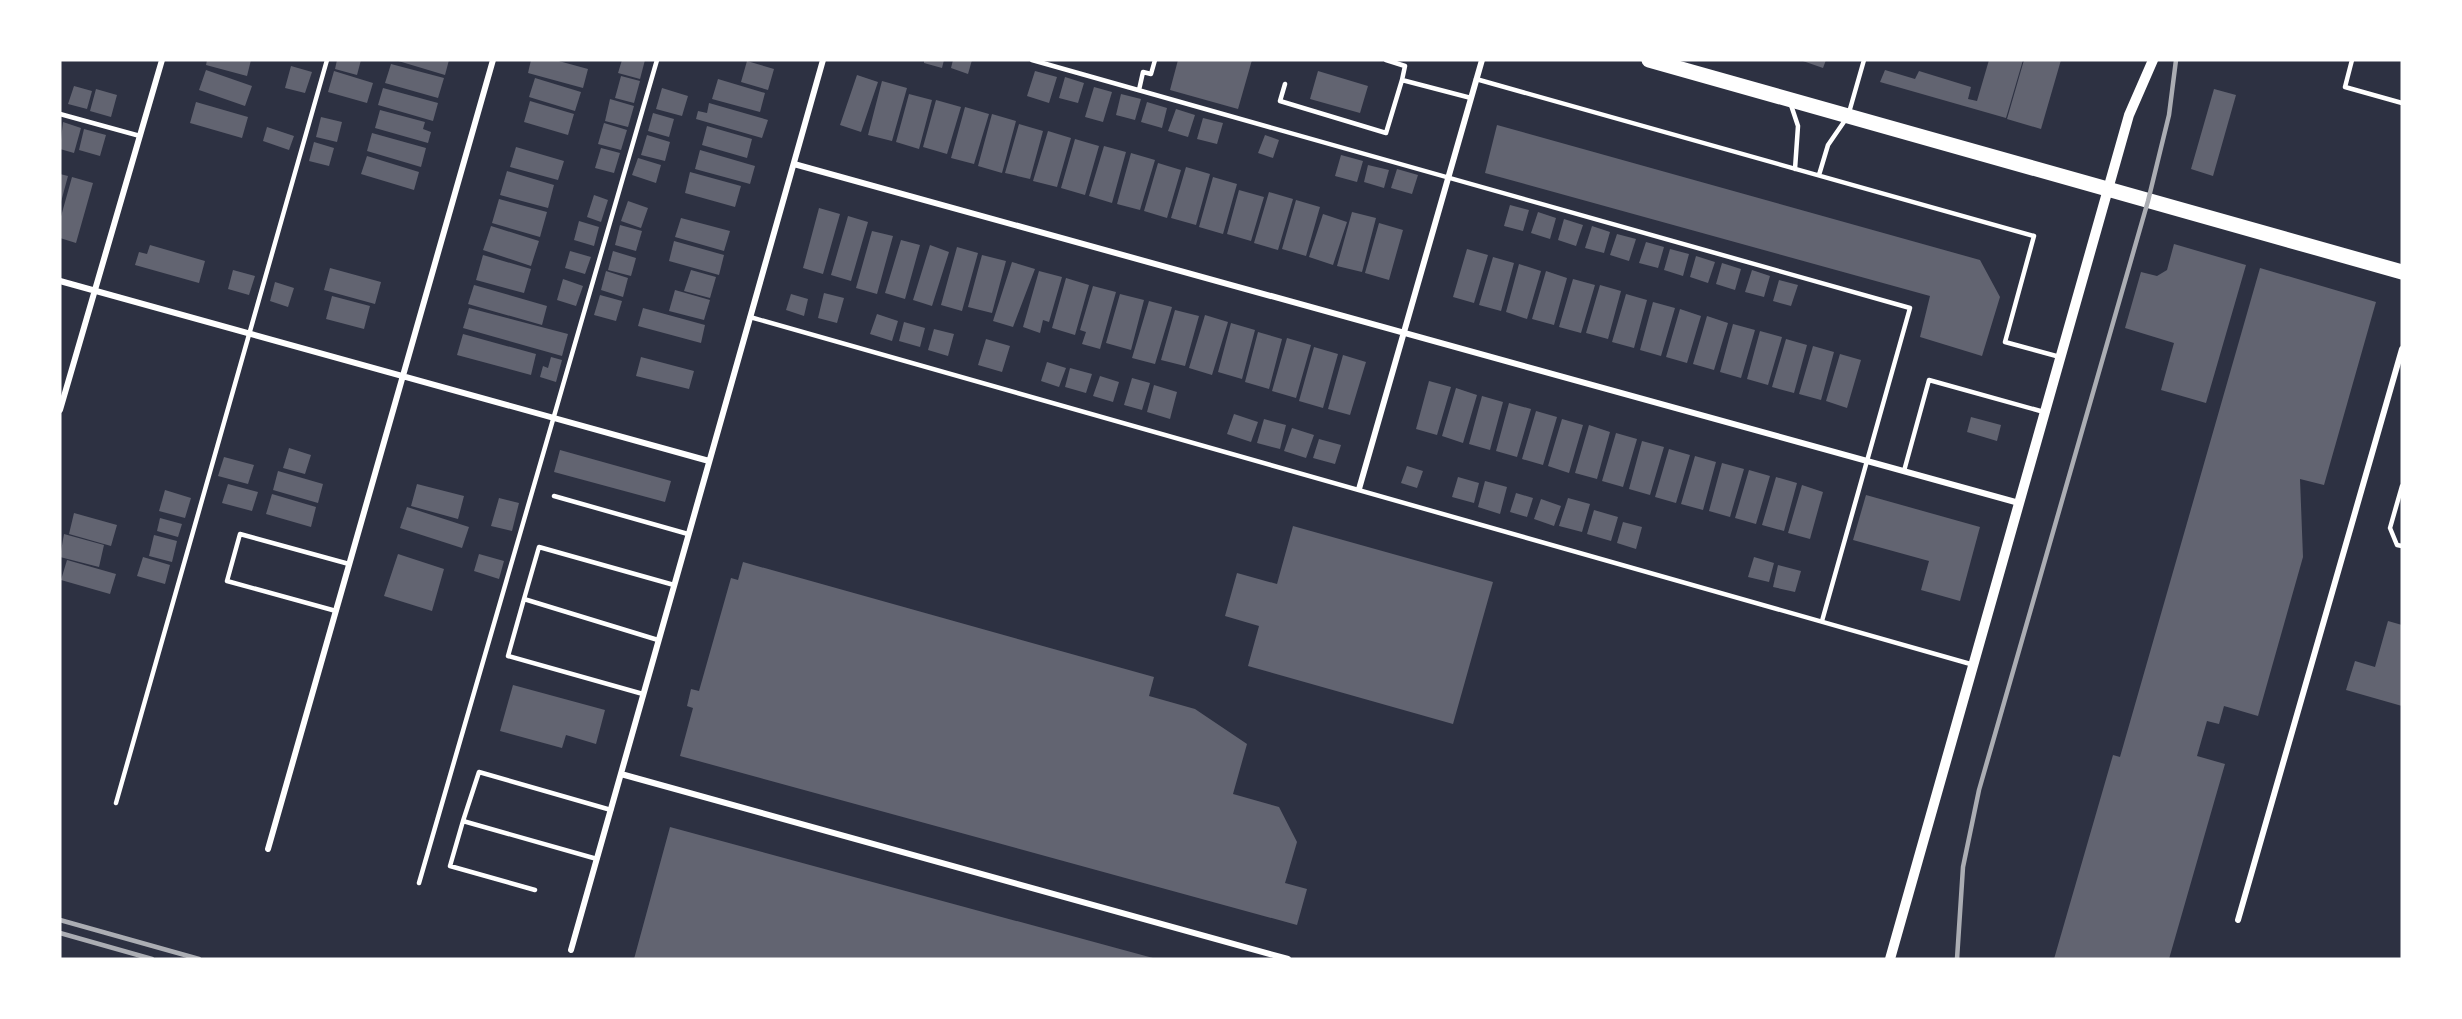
<svg xmlns="http://www.w3.org/2000/svg" width="2462" height="1019" font-family="Mulish,sans-serif">
<style>
.building{fill:#626471}
.lines{fill:none;stroke-linecap:round;stroke-linejoin:round}
.service{stroke:#fff;stroke-width:4.5}
.minor{stroke:#fff;stroke-width:6}
.tertiary{stroke:#fff;stroke-width:10}
.primary{stroke:#fff;stroke-width:15}
.rail{stroke:#abadb3;stroke-width:4.5}
</style>
<rect width="100%" height="100%" fill="#2d3142"/>
<!-- building -->
<path class="building" d="M207,60H251L247,76L206,65Z
M337,60H361L357,75L335,69Z
M395,60H449L445,75Z
M531,60H555L588,69L583,88L528,73Z
M622,60H645L640,79L618,73Z
M924,60H944L942,68L924,63Z
M953,60H972L968,74L951,68Z
M1178,60H1252L1238,109L1170,90Z
M1800,60H1826L1823,68Z
M1989,60H2023L2006,118L1880,82L1885,70L1915,79L1919,71L1971,87L1968,99L1977,101Z
M2024,60H2061L2041,129L2007,119Z
M747,61L774,69L768,90L741,82Z
M391,64L444,78L438,98L385,83Z
M291,66L312,72L305,93L285,88Z
M206,70L252,86L245,106L199,90Z
M334,71L373,83L367,103L328,92Z
M1035,71L1057,77L1049,103L1027,96Z
M1318,71L1368,86L1360,113L1310,99Z
M857,75L878,82L861,132L840,125Z
M621,76L640,81L634,103L615,98Z
M1065,77L1084,83L1078,103L1059,98Z
M535,78L581,92L575,111L529,97Z
M718,79L765,93L760,112L712,99Z
M882,81L907,88L892,141L868,135Z
M74,86L92,91L87,109L68,104Z
M1094,87L1112,92L1103,122L1085,117Z
M383,88L438,103L433,121L378,105Z
M662,88L688,96L682,116L656,109Z
M96,89L117,95L111,117L90,111Z
M2214,89L2236,95L2213,176L2191,169Z
M909,94L932,100L919,149L896,142Z
M1121,94L1141,99L1135,120L1116,115Z
M610,99L634,106L628,127L605,121Z
M936,100L961,107L947,154L923,147Z
M530,101L574,114L568,135L524,122Z
M196,102L248,117L242,138L190,123Z
M1147,102L1167,108L1162,128L1141,122Z
M709,103L768,120L762,138L696,119L698,111L707,113Z
M965,107L989,114L974,164L951,158Z
M1176,109L1195,115L1188,137L1168,131Z
M380,110L425,122L423,129L431,132L428,143L375,128Z
M653,113L674,119L669,137L648,131Z
M992,114L1016,121L1002,173L978,166Z
M321,117L342,122L337,142L316,137Z
M1203,118L1223,123L1217,144L1197,139Z
M63,122L81,128L74,153L60,149Z
M604,123L627,130L621,150L598,144Z
M1019,124L1043,131L1030,179L1005,173Z
M1497,125L1980,260L2000,297L1982,356L1920,337L1930,296L1485,173Z
M707,126L752,139L747,158L702,145Z
M267,127L294,136L289,150L263,141Z
M84,129L106,135L100,156L79,150Z
M1048,131L1071,138L1057,187L1033,181Z
M372,133L426,148L421,167L367,151Z
M647,135L670,142L665,161L641,155Z
M1265,135L1279,140L1273,158L1258,153Z
M1075,139L1099,146L1085,195L1061,188Z
M314,142L334,148L329,166L309,161Z
M1104,146L1126,152L1112,203L1089,196Z
M516,147L564,161L558,180L510,167Z
M601,148L620,153L614,173L595,168Z
M700,150L755,166L750,184L695,169Z
M1131,153L1155,160L1140,210L1117,204Z
M1341,155L1363,161L1357,182L1335,176Z
M367,156L419,172L414,190L361,174Z
M638,158L661,165L656,183L632,175Z
M1158,163L1181,170L1167,218L1144,211Z
M1368,165L1389,170L1384,188L1364,182Z
M1186,167L1210,174L1196,225L1171,218Z
M1397,169L1418,175L1412,194L1391,188Z
M507,171L554,185L548,208L500,195Z
M690,172L741,186L735,207L685,193Z
M60,174L68,176L61,202H60Z
M72,177L93,183L76,243L60,238V220Z
M1213,177L1237,184L1223,234L1199,227Z
M1239,190L1264,197L1251,241L1227,234Z
M1269,192L1293,199L1278,250L1254,243Z
M594,195L608,200L601,222L587,217Z
M499,199L547,212L540,237L492,223Z
M1296,200L1320,207L1306,256L1282,249Z
M628,201L648,208L641,228L621,221Z
M1510,205L1529,210L1523,231L1504,226Z
M819,208L840,214L823,274L803,268Z
M1352,212L1376,218L1362,272L1337,266Z
M1538,212L1556,218L1550,239L1531,233Z
M1323,214L1347,222L1333,265L1309,257Z
M848,216L868,222L851,281L831,275Z
M681,218L730,231L724,251L675,237Z
M1564,219L1583,225L1576,246L1558,240Z
M579,221L599,227L594,246L574,240Z
M1379,223L1403,230L1389,280L1365,273Z
M620,225L642,231L636,251L615,245Z
M491,226L539,241L531,266L483,250Z
M1592,226L1610,232L1604,253L1585,248Z
M872,231L893,236L877,294L856,288Z
M1617,234L1636,239L1629,261L1610,255Z
M901,240L920,245L905,299L885,293Z
M674,241L724,255L719,275L669,261Z
M1646,242L1664,247L1658,268L1639,263Z
M2174,244L2246,265L2206,403L2161,390L2174,343L2125,328L2141,272L2157,276L2167,270Z
M150,245L205,261L199,283L135,265L139,252L147,254Z
M930,245L949,252L932,306L913,300Z
M957,247L978,253L962,311L941,305Z
M1467,249L1488,255L1474,303L1453,297Z
M1670,249L1689,254L1683,276L1664,270Z
M570,251L591,257L585,274L565,268Z
M613,251L636,258L631,276L608,270Z
M483,255L531,269L524,293L476,280Z
M982,255L1006,261L992,313L968,307Z
M1696,256L1715,262L1708,283L1690,277Z
M1493,257L1514,263L1501,311L1479,305Z
M1012,262L1035,269L1013,327L993,321Z
M1722,263L1741,269L1735,290L1716,284Z
M1519,264L1541,271L1527,319L1506,312Z
M330,268L381,282L375,304L324,290Z
M2260,268L2376,302L2324,485L2300,479L2303,557L2258,716L2224,706L2219,724L2207,721L2197,756L2225,764L2169,959H2054L2113,755L2120,757Z
M233,270L255,276L249,295L228,289Z
M691,270L716,277L710,298L684,291Z
M1752,270L1770,276L1764,297L1745,292Z
M606,271L628,278L623,297L601,290Z
M1039,271L1062,277L1049,322L1043,320L1040,333L1023,327Z
M1546,271L1567,278L1554,325L1532,319Z
M1066,278L1089,285L1075,335L1052,328Z
M563,279L583,286L576,306L557,300Z
M1573,279L1595,285L1581,333L1559,327Z
M1779,280L1798,285L1791,306L1773,301Z
M275,282L294,288L288,307L270,301Z
M474,285L547,306L542,325L468,304Z
M1600,285L1621,291L1608,339L1586,333Z
M1093,286L1116,292L1100,349L1082,344L1086,332L1080,330Z
M675,290L710,300L704,320L669,311Z
M824,293L844,298L837,323L818,318Z
M791,294L808,299L804,316L786,310Z
M1120,294L1144,300L1131,350L1106,343Z
M1626,294L1647,300L1634,348L1612,342Z
M600,295L622,301L616,321L594,315Z
M332,296L370,306L364,329L326,319Z
M1149,301L1172,307L1155,364L1132,358Z
M1653,302L1675,308L1661,356L1640,350Z
M469,308L568,334L562,356L463,328Z
M643,308L705,325L701,343L638,326Z
M1680,309L1701,316L1687,363L1666,357Z
M1175,310L1199,316L1185,366L1161,360Z
M877,314L898,321L892,341L870,334Z
M1205,315L1228,322L1212,375L1189,368Z
M1707,316L1728,323L1714,370L1693,364Z
M904,322L925,328L920,347L899,341Z
M1231,323L1255,330L1242,379L1218,372Z
M1733,324L1755,330L1741,378L1720,372Z
M934,329L954,334L948,356L928,350Z
M1760,331L1782,337L1768,385L1747,379Z
M1258,332L1282,339L1269,389L1245,382Z
M463,334L536,354L531,375L457,355Z
M1287,338L1311,345L1296,398L1272,391Z
M986,339L1010,346L1002,372L978,365Z
M1786,339L1807,345L1794,393L1772,387Z
M1813,346L1834,352L1821,400L1799,394Z
M1314,347L1338,354L1323,408L1299,401Z
M1840,354L1861,360L1847,408L1826,401Z
M1343,355L1366,362L1350,415L1328,409Z
M551,357L562,360L556,382L540,377L543,366L548,368Z
M641,357L694,371L689,389L636,376Z
M1047,362L1066,368L1059,387L1041,381Z
M1070,368L1092,374L1086,393L1065,387Z
M1100,376L1119,382L1113,402L1093,396Z
M1132,378L1150,383L1142,410L1124,405Z
M1429,381L1451,387L1437,435L1416,429Z
M1154,385L1177,392L1170,419L1147,412Z
M1456,388L1477,395L1463,443L1442,436Z
M1482,396L1503,402L1490,450L1469,444Z
M1509,403L1531,409L1517,457L1496,451Z
M1536,411L1557,417L1543,465L1522,459Z
M1234,414L1258,422L1251,442L1227,434Z
M1971,417L2001,425L1997,441L1967,432Z
M1264,419L1286,425L1280,449L1257,443Z
M1562,419L1583,425L1569,473L1548,466Z
M1589,425L1610,432L1597,479L1575,473Z
M1292,428L1314,435L1306,458L1284,451Z
M1616,433L1637,439L1623,487L1602,481Z
M1319,439L1341,445L1335,464L1313,458Z
M1642,441L1664,447L1650,495L1629,489Z
M289,448L311,455L305,474L283,468Z
M1669,449L1690,455L1676,503L1655,497Z
M560,450L671,481L665,502L554,472Z
M1695,456L1716,462L1703,510L1681,504Z
M224,457L254,465L248,484L218,476Z
M1722,463L1744,469L1730,517L1709,511Z
M1407,466L1423,471L1417,488L1401,483Z
M1749,470L1770,476L1756,524L1735,518Z
M278,471L323,484L318,503L273,490Z
M1458,477L1479,483L1474,503L1452,497Z
M1776,477L1797,483L1784,531L1762,525Z
M1485,481L1507,487L1500,514L1478,507Z
M228,484L258,492L252,511L222,503Z
M417,484L464,496L458,519L411,506Z
M1802,485L1823,492L1810,539L1788,533Z
M165,490L191,498L185,518L159,511Z
M1516,493L1533,498L1527,517L1510,512Z
M272,494L316,507L311,527L266,514Z
M1866,495L1980,527L1960,601L1921,590L1929,561L1853,540Z
M499,498L519,503L512,531L491,526Z
M1568,498L1590,504L1582,532L1559,526Z
M1541,499L1561,506L1554,526L1534,519Z
M407,507L469,527L462,548L400,528Z
M1594,510L1618,517L1611,541L1587,534Z
M74,513L117,525L111,546L69,534Z
M160,518L182,524L178,537L157,531Z
M1623,522L1642,527L1636,549L1617,543Z
M1293,526L1493,582L1453,724L1248,666L1259,626L1225,616L1237,573L1277,584Z
M64,534L104,545L99,567L60,557Z
M154,535L177,541L172,562L149,556Z
M398,554L444,569L432,611L384,596Z
M479,554L504,561L499,579L474,571Z
M143,557L170,565L165,584L137,576Z
M1754,557L1774,563L1769,582L1748,577Z
M67,560L116,574L110,594L61,580Z
M743,562L1154,677L1149,696L1195,709L1247,744L1233,794L1279,807L1297,842L1285,883L1307,889L1297,925L680,756L693,708L687,706L691,689L699,691L731,578L738,580Z
M1778,565L1801,571L1795,592L1773,587Z
M2388,621L2402,625V706L2346,690L2355,661L2375,667Z
M513,685L605,710L596,744L566,735L562,748L500,731Z
M670,827L1153,958V959H634Z"/>
<g class="lines">
<!-- service -->
<path class="service" d="M1032,60L1910,308L1822,621
M1386,60L1405,66L1402,80
M2352,60L2345,87L2402,103
M1476,79L2034,236L2005,342L2060,357
M1285,84L1280,101L1386,133L1402,80L1471,98
M1139,90L1143,72L1151,74L1155,60
M1790,102L1798,126L1795,169
M60,114L140,136
M1819,175L1828,145L1848,116L1864,60
M750,317L1974,665
M1904,471L1929,380L2044,412
M2402,486L2390,528L2397,545L2402,546
M554,496L688,534
M524,599L508,656L643,694
M336,611L227,581L240,534L349,564
M658,640L524,599L539,547L674,585
M116,803L327,60
M463,821L450,866L535,890
M597,859L463,821L479,772L611,810
M419,883L657,60"/>
<!-- minor -->
<path class="minor" d="M794,164L2019,503
M60,281L709,461
M60,410L162,60
M1359,489L1482,60
M621,774L1288,959
M268,849L493,60
M2238,920L2402,349
M571,950L823,60"/>
<!-- tertiary -->
<path class="tertiary" d="M1890,959L2129,115L2153,60"/>
<!-- primary -->
<path class="primary" d="M1649,60L2402,272"/>
<!-- rail -->
<path class="rail" d="M60,920L199,959
M60,933L152,959
M1957,959L1963,867L1979,790L2148,201L2169,115L2176,60"/>
</g>
<!-- border -->
<rect width="2462" height="1019" fill="none" stroke="#ffffff" stroke-width="123"/>
</svg>
